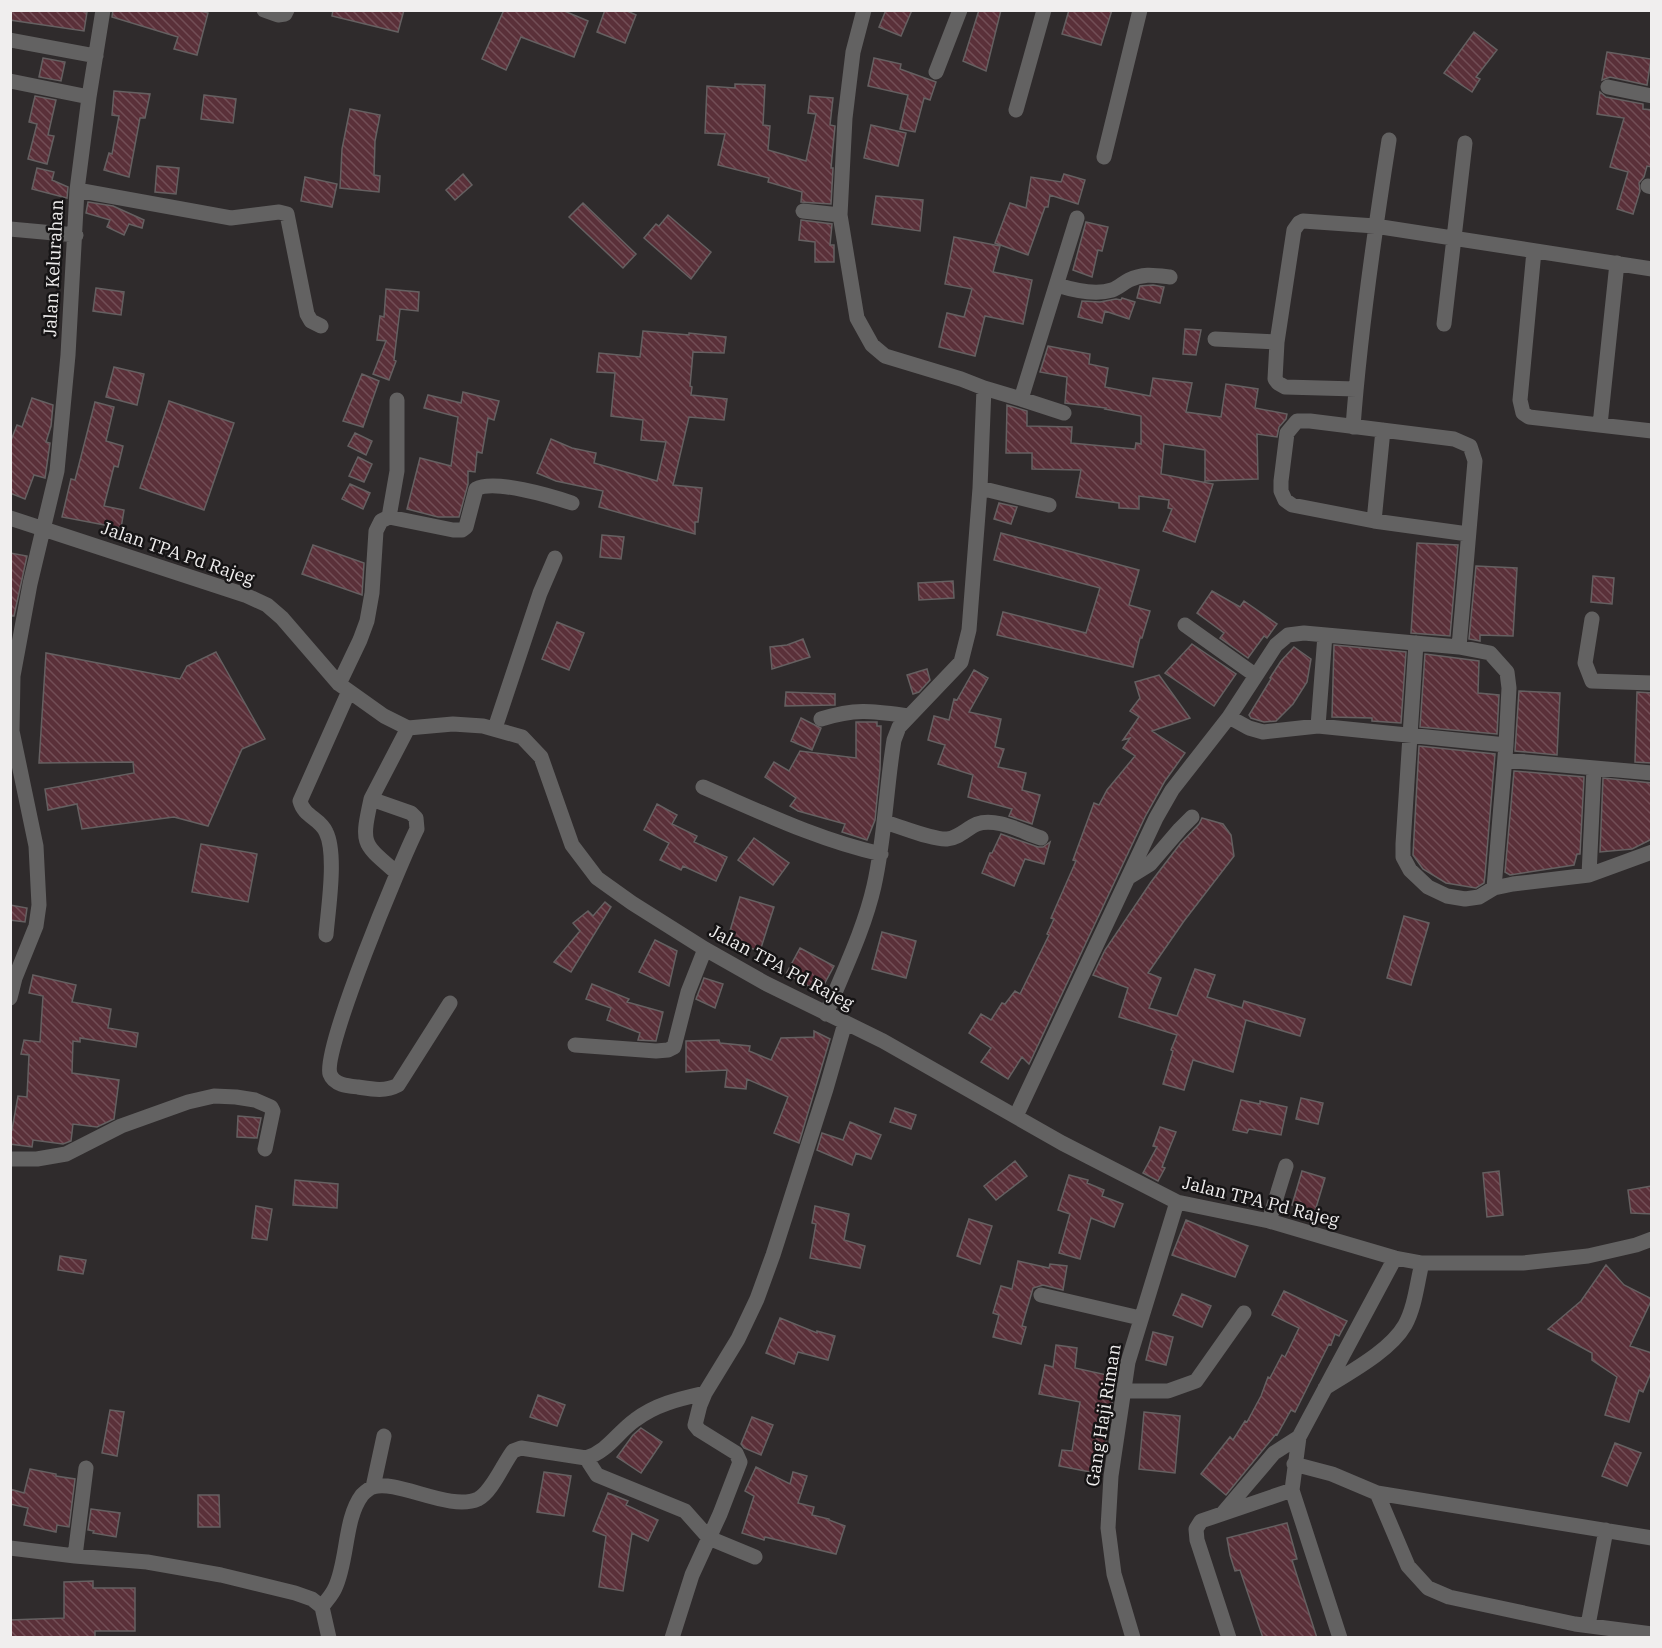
<svg xmlns="http://www.w3.org/2000/svg" width="1662" height="1648" font-family="'IBM Plex Serif',serif">
<style>
.building{fill:url(#building-back-hatch);stroke:#656061;stroke-width:1.5}
.lines{fill:none;stroke-linecap:round;stroke-linejoin:round}
.street{stroke:#636262;stroke-width:15}
.labels{text-anchor:middle;dominant-baseline:central;stroke-width:5;stroke-linejoin:round;paint-order:stroke}
.street-label{font-size:18px;fill:#f0eeee;stroke:#161415}
</style>
<defs>
<pattern id="building-back-hatch" width="6" height="6" patternUnits="userSpaceOnUse" patternTransform="scale(1.5)"><rect width="6" height="6" fill="#5a3039"/><path d="M-1 5l2 2M0 0l6 6M5-1l2 2" fill="none" stroke="#724e56"/></pattern>
</defs>
<rect width="100%" height="100%" fill="#2f2b2c"/>
<!-- building -->
<path class="building" d="M10,10H74L87,12L84,31L10,20Z
M113,10H197L208,13L197,55L174,49L178,37L112,17Z
M333,10H404L398,32L332,16Z
M504,10H562L588,21L574,57L521,37L506,70L482,59Z
M605,10H625L636,15L625,43L597,32Z
M886,10H912L901,36L879,27Z
M979,10H1001L986,71L963,61Z
M1069,10H1112L1101,45L1062,34Z
M1474,32L1497,50L1476,77L1480,79L1472,92L1444,73Z
M1607,52L1651,59L1647,85L1610,77L1602,80Z
M43,58L65,62L61,81L39,77Z
M874,58L901,64L900,69L936,82L930,100L924,98L915,132L900,129L908,95L868,86Z
M735,84L765,85L763,125L770,126L768,150L806,161L816,114L808,113L810,96L833,98L830,125L835,126L831,168H833L831,204L801,202L802,192L768,182L769,178L718,165L725,134L705,133L707,86L735,88Z
M114,91L150,94L145,118H140L129,177L104,170L109,153L112,154L119,116L112,115Z
M1600,92L1606,97L1643,104V109L1652,110V167L1647,166L1644,177L1639,183L1640,191L1633,214L1617,209L1628,172L1610,167L1624,118L1597,114Z
M204,95L236,99L233,123L201,119Z
M35,96L56,100L48,135L54,136L47,164L28,159L37,124L29,122Z
M350,109L380,115L375,141L374,175L380,176L379,192L340,188L342,149Z
M871,125L906,133L898,166L864,158Z
M157,166L179,168L176,194L155,192Z
M37,168L54,172L52,180L68,187L67,198L32,189Z
M463,174L472,185L455,200L446,190Z
M1064,174L1085,180L1078,204L1050,195L1048,207H1045L1028,255L995,243L1010,203L1026,208L1031,177L1061,182Z
M305,177L337,184L332,207L301,201Z
M876,196L923,200L920,231L872,224Z
M88,202L113,206L144,220L142,228L129,224L124,235L107,227L110,220L86,213Z
M583,203L636,254L623,268L569,217Z
M668,215L711,252L691,279L644,238L656,224L659,226Z
M801,220L832,224L830,245H834V262H815V242L799,240Z
M1086,222L1108,227L1102,251L1098,250L1092,277L1073,270Z
M954,237L1000,246L993,272L1032,280L1023,324L985,316L975,356L939,347L947,313L964,317L972,289L945,284Z
M1153,285L1164,287L1160,303L1137,298L1140,286Z
M96,288L124,292L121,315L93,311Z
M386,289L419,292L418,311L400,309L394,360L396,361L389,380L373,374L386,341L377,340L380,316L384,317Z
M1122,298L1135,302L1129,319L1105,311L1102,323L1078,317L1082,301L1100,302L1116,299L1121,300Z
M1185,329L1201,330L1196,355L1183,354Z
M643,331L689,335V333L726,337L724,353L693,352L690,386L692,387L691,395L727,399L724,420L689,417L673,485L702,488L698,522H695V534L599,507L603,491L556,481L537,473L551,439L572,448L596,453L594,463L657,481L666,442L641,440L643,420L611,416L615,373L597,372L599,353L640,357Z
M1048,346L1090,354L1089,364L1108,368L1105,387L1150,396L1153,378L1192,383L1186,412L1221,417L1226,384L1258,389L1255,408L1287,414L1286,419L1279,427L1277,437L1257,434L1258,479L1205,481V450L1164,444L1161,474L1213,484L1195,542L1163,531L1172,509L1168,508L1169,500L1139,496V509L1119,508V503L1076,497L1081,470L1032,469V453H1006L1007,405L1027,411V426L1072,427L1071,443L1135,449L1136,443L1141,444V416L1105,409L1106,408L1065,403L1067,377L1040,372Z
M114,367L144,374L137,405L106,397Z
M362,374L379,381L363,427L343,421Z
M463,392L499,401L494,420L488,418L482,453L477,452L475,472L468,471V484L459,517H438L407,509L420,458L451,466L458,417L424,408L428,395L461,403Z
M32,398L53,405L51,426L46,442L50,443L45,478L34,475L25,499L10,493V443L17,425L22,427Z
M169,401L234,423L204,510L140,488Z
M95,402L114,407L106,441L123,446L118,467L114,466L104,506L124,510L121,528L62,517L71,479L75,480Z
M355,433L372,441L366,455L348,446Z
M358,457L372,464L364,482L349,476Z
M350,484L370,493L363,509L342,499Z
M999,503L1017,507L1011,524L994,519Z
M1001,533L1139,570L1129,605L1150,611L1142,638H1140L1133,667L997,635L1003,612L1086,633L1100,588L994,560Z
M602,535L624,537L621,559L600,557Z
M1417,543L1458,545L1450,636L1411,633Z
M313,545L364,563L362,595L302,574Z
M10,553L27,556L14,616H10Z
M1476,566L1517,568L1513,636L1480,635V641L1469,639Z
M1593,576L1614,578L1612,604L1591,602Z
M953,581L954,598L919,600L918,583Z
M1212,591L1240,607L1244,601L1277,624L1267,638L1264,636L1248,658L1220,638L1224,633L1197,613Z
M557,622L584,633L569,670L542,659Z
M803,639L810,657L772,669L770,647L787,645Z
M1192,644L1236,674L1214,706L1165,673Z
M1334,645L1406,652L1401,723L1372,721V718L1332,717Z
M1294,647L1311,659L1307,682L1293,704L1276,721L1264,722L1251,718L1249,715L1271,679L1270,678L1281,661Z
M216,652L265,739L242,749L208,826L174,817L82,829L77,804L48,810L45,789L134,773L133,762L39,763L46,653L180,679L187,666Z
M1425,654L1479,661L1478,693L1499,695L1497,734L1420,727Z
M927,669L930,680L919,692L913,694L907,675Z
M974,670L988,678L969,712L1001,719L995,747L1004,749L998,767L1026,773L1022,790L1040,795L1032,824L1009,816L1012,809L968,797L973,775L938,764L945,745L928,740L934,716L949,720L954,699L957,700Z
M1159,675L1190,718L1152,731L1185,753L1165,781L1145,817L1031,1060L1029,1064L1022,1057L1008,1079L981,1062L991,1048L969,1033L981,1014L991,1020L1002,1003L1005,1004L1015,991L1020,994L1049,935L1047,934L1054,919L1051,918L1076,861L1073,860L1094,803L1099,805L1107,790L1135,756L1123,748L1130,738L1123,740L1139,717L1130,711L1140,698L1135,682Z
M1519,691L1560,693L1557,755L1515,751Z
M786,692L835,694V705L785,706Z
M1637,692L1652,693V763L1635,762Z
M801,718L821,728L812,750L791,741Z
M856,722H877V726H881L880,769L875,820L867,840L842,832L845,824L798,811L790,806L796,798L765,777L774,762L789,771L800,751L856,758Z
M1419,746L1495,754L1485,875L1484,883L1476,888L1446,883L1423,869L1413,855Z
M1514,771L1584,777L1580,854H1577L1574,865L1510,875L1505,872Z
M1603,778L1652,783V839L1632,849L1600,852Z
M657,804L677,815L672,824L697,836L694,842L727,857L716,881L683,866L681,870L660,860L669,843L644,830Z
M1202,818L1223,824L1231,835L1234,856L1184,921L1148,973L1161,978L1149,1008L1177,1016L1195,969L1215,975L1207,997L1242,1008L1244,1001L1305,1019L1300,1036L1246,1020L1233,1072L1193,1060L1184,1090L1163,1084L1173,1051L1171,1050L1177,1035L1119,1017L1128,988L1093,975L1105,950L1151,882L1180,844L1199,824Z
M1001,834L1038,847H1043L1050,842L1044,864L1025,859L1014,886L982,873L990,853H992Z
M754,838L789,863L773,885L738,860Z
M201,844L257,854L248,902L192,892Z
M740,897L774,907L760,951L727,941Z
M605,902L611,907L571,972L554,962L580,931L573,923L588,911L593,916Z
M10,905L27,908L25,922L10,920Z
M1404,916L1429,923L1411,985L1387,978Z
M882,932L916,941L906,978L872,969Z
M655,940L677,951L669,986L639,972Z
M800,948L834,966L820,992L786,974Z
M33,975L76,985L72,1002L111,1009L108,1028L138,1033L136,1047L80,1038V1042L73,1041L72,1073L119,1080L114,1119L97,1127L73,1124L71,1141L63,1144L33,1140L32,1147L10,1144V1129L12,1130L18,1096L27,1097L29,1055L21,1054L24,1040L40,1042L43,996L29,993Z
M704,978L723,984L715,1008L696,999Z
M592,984L629,999L627,1002L663,1012L656,1041L638,1040L640,1033L607,1020L611,1008L586,999Z
M814,1031L830,1039L799,1143L774,1133L788,1097L747,1079L746,1089L725,1087L727,1070L686,1072V1041L719,1040L720,1043L750,1046L749,1051L771,1060L781,1038L814,1037Z
M1301,1098L1323,1103L1318,1124L1296,1119Z
M1241,1100L1260,1104V1101L1287,1107L1281,1135L1249,1129L1247,1133L1233,1130Z
M895,1108L916,1115L911,1129L890,1122Z
M238,1116L261,1118L257,1138L237,1137Z
M850,1122L881,1135L871,1159L856,1153L852,1165L817,1150L822,1133L843,1140Z
M1160,1127L1176,1132L1162,1167L1165,1168L1158,1181L1143,1173L1157,1147L1153,1146Z
M1015,1161L1027,1176L996,1200L984,1186Z
M1302,1171L1325,1178L1315,1211L1292,1205Z
M1499,1171L1503,1215L1487,1217L1483,1173Z
M1069,1175L1088,1180L1087,1183L1104,1190L1102,1196L1123,1204L1114,1227L1091,1218L1080,1259L1059,1253L1070,1214L1058,1210Z
M295,1180L338,1184L337,1208L293,1205Z
M1652,1186V1214L1631,1213L1628,1190Z
M256,1206L272,1209L267,1240L252,1238Z
M815,1206L849,1214L844,1240L865,1246L860,1268L810,1258L816,1224L812,1223Z
M969,1219L992,1226L980,1264L957,1256Z
M1186,1220L1248,1246L1235,1277L1172,1255Z
M60,1256L86,1260L83,1274L58,1270Z
M1018,1261L1049,1268L1050,1264L1067,1266L1063,1290L1043,1285L1033,1288L1022,1326L1026,1327L1021,1344L993,1337L999,1315L993,1313L1001,1286L1012,1289Z
M1606,1265L1624,1285L1652,1299L1630,1346L1652,1353V1370L1643,1392L1639,1390L1629,1422L1605,1415L1617,1377L1592,1360V1353L1548,1329L1581,1301Z
M1284,1291L1347,1321L1339,1336L1335,1334L1331,1345L1329,1344L1295,1412L1291,1410L1277,1435L1276,1434L1226,1495L1201,1474L1230,1437L1233,1440L1245,1421L1247,1422L1261,1396L1268,1377L1270,1378L1282,1355L1285,1357L1299,1328L1272,1315Z
M1182,1294L1211,1306L1202,1327L1173,1315Z
M780,1318L817,1333V1331L835,1336L828,1360L798,1352L794,1364L766,1353Z
M1153,1332L1173,1337L1166,1365L1146,1360Z
M1056,1345L1077,1348L1075,1368L1116,1377L1101,1474L1059,1466L1062,1450L1072,1451L1080,1402L1039,1394L1045,1365L1053,1367Z
M538,1395L565,1405L557,1426L530,1417Z
M110,1410L124,1412L117,1456L102,1453Z
M1144,1412L1180,1416L1175,1473L1139,1469Z
M752,1417L773,1425L761,1455L744,1448L741,1444Z
M641,1428L662,1442L641,1473L617,1457L633,1435Z
M1615,1443L1641,1453L1627,1486L1602,1476Z
M756,1467L790,1484L793,1472L807,1476L798,1503L814,1507L812,1515L829,1519V1520L845,1526L836,1554L765,1537L764,1540L742,1533L754,1496L745,1491Z
M30,1469L56,1474V1476L75,1479L69,1527L57,1525L56,1532L24,1525L28,1508L10,1504V1489L24,1493Z
M544,1472L571,1476L564,1516L537,1512Z
M608,1493L628,1501L626,1505L658,1520L648,1541L632,1533L623,1591L599,1587L606,1536L593,1531Z
M198,1495H219L220,1527H198Z
M91,1509L120,1513L116,1537L93,1533L94,1531L88,1530Z
M1287,1523L1297,1559L1292,1560L1317,1638H1263L1240,1570L1235,1571L1230,1555L1227,1538Z
M93,1581V1588H135V1631H95V1638H10V1620L64,1618V1582Z"/>
<g class="lines">
<!-- street -->
<path class="street" d="M264,10L278,15L285,14L287,10
M10,40L96,56
M936,72L960,10
M10,81L89,97
M1608,87L1652,96
M1016,110L1044,10
M1104,157L1140,10
M1648,186L1652,187
M77,190L231,218L279,212L287,214L307,314L311,321L321,326
M803,211L840,215
M10,229L76,235
M1534,251L1520,400L1523,413L1529,417L1652,431
M1057,285C1073,290 1096,295 1112,290C1118,288 1123,283 1129,280C1143,273 1154,275 1170,277
M1444,324L1465,143
M1215,339L1277,342L1275,379L1278,383L1285,387L1356,389
M1277,342L1294,230L1299,223L1303,221L1375,226L1652,269
M984,388L1021,399L1077,218
M1021,399L1064,413
M1600,425L1617,263
M1353,427C1360,331 1374,235 1389,140
M980,488L1049,505
M389,517L397,471V400
M10,518L245,595L267,605L282,618L339,684L384,716L408,728L453,724L483,726L522,737L541,757L572,845L597,878L632,903L705,949L765,983L883,1041L1062,1143L1177,1202L1269,1221L1395,1258L1422,1263H1523L1588,1256L1636,1245L1652,1239
M1374,521L1383,430
M1592,619L1585,663L1592,681L1652,683
M1185,625L1255,675
M1416,643L1403,844V857L1410,870L1428,887L1447,896L1465,899L1479,897L1494,888L1513,884L1589,875L1652,852
M1459,647L1475,461L1470,446L1454,439L1310,421H1297L1287,433L1281,481V491L1285,500L1292,505L1374,521L1468,534
M339,684L360,640L367,621L372,593L376,531L381,521L389,517L453,530H462L466,527L476,489C494,479 551,496 572,503
M1229,717L1276,645L1288,635L1304,633L1459,647L1490,653L1507,672L1509,688L1506,745
M821,719C857,708 872,711 909,716
M1318,726L1325,635
M408,728L371,799L411,813L416,818L417,829C401,861 322,1050 330,1074C334,1085 348,1086 358,1087C371,1089 385,1092 398,1085L450,1003
M495,728L540,593L555,558
M1505,760L1652,773
M703,787C761,812 818,840 881,854
M371,799C361,845 362,843 397,873
M884,822C900,826 932,840 947,839C959,838 967,828 977,824C996,817 1022,832 1041,838
M1589,875L1594,768
M1129,877L1150,864L1180,829L1192,817
M326,935C328,910 337,854 326,832C320,818 304,817 300,801L349,691
M10,998L15,978L36,926L39,905L36,846L12,731L13,676L30,584L57,471L68,355L77,190L89,97L103,10
M826,1014C843,972 864,930 874,886C885,838 886,788 894,740L899,727L961,662L969,630L980,488L984,388L961,379L885,356L872,345L857,318L840,215L845,118L853,52L864,10
M575,1045L656,1051L668,1050L674,1047L688,992L705,949
M1016,1116L1156,818L1172,790L1229,717L1249,728L1263,732L1318,726L1506,745L1494,888
M10,1159H37L66,1154L121,1126L188,1102L214,1096L236,1097L255,1100L271,1107L273,1111L265,1149
M1269,1221L1286,1166
M1041,1295L1140,1318
M1325,1388C1350,1372 1390,1351 1405,1325C1415,1307 1417,1283 1422,1263
M1123,1391H1168L1196,1381L1244,1313
M586,1458L597,1475L685,1511L709,1538L755,1557
M1294,1464L1332,1474L1377,1493L1652,1538
M373,1487L384,1436
M1377,1493L1408,1566L1428,1588L1449,1597L1575,1624L1652,1634
M1222,1514L1274,1453L1299,1437
M10,1548L75,1556L147,1562L221,1575L295,1593L312,1599L322,1607L329,1638
M75,1556L86,1468
M322,1607C326,1601 332,1595 335,1588C348,1561 344,1519 362,1495C364,1493 370,1488 373,1487C397,1479 450,1512 478,1499C492,1492 503,1464 513,1451L521,1448L586,1458C608,1451 617,1433 635,1420C656,1404 679,1399 705,1393L738,1339L757,1299L773,1255L826,1089L845,1023
M1588,1625L1606,1530
M672,1638L692,1575L720,1514L740,1462L736,1453L699,1430L695,1425L700,1405L705,1393
M1133,1638L1114,1574L1108,1528L1111,1476L1128,1362L1177,1202
M1229,1638L1197,1540L1196,1529L1201,1521L1292,1490
M1340,1638L1292,1490L1299,1437L1395,1258"/>
</g>
<g class="labels">
<!-- street labels -->
<g class="street-label">
<text transform="translate(53 268) rotate(-87)">Jalan Kelurahan</text>
<text transform="translate(178 553) rotate(19)">Jalan TPA Pd Rajeg</text>
<text transform="translate(782 967) rotate(28)">Jalan TPA Pd Rajeg</text>
<text transform="translate(1261 1201) rotate(14)">Jalan TPA Pd Rajeg</text>
<text transform="translate(1103 1415) rotate(-81)">Gang Haji Riman</text>
</g>
</g>
<!-- border -->
<rect width="1662" height="1648" fill="none" stroke="#f0eeee" stroke-width="24"/>
</svg>
